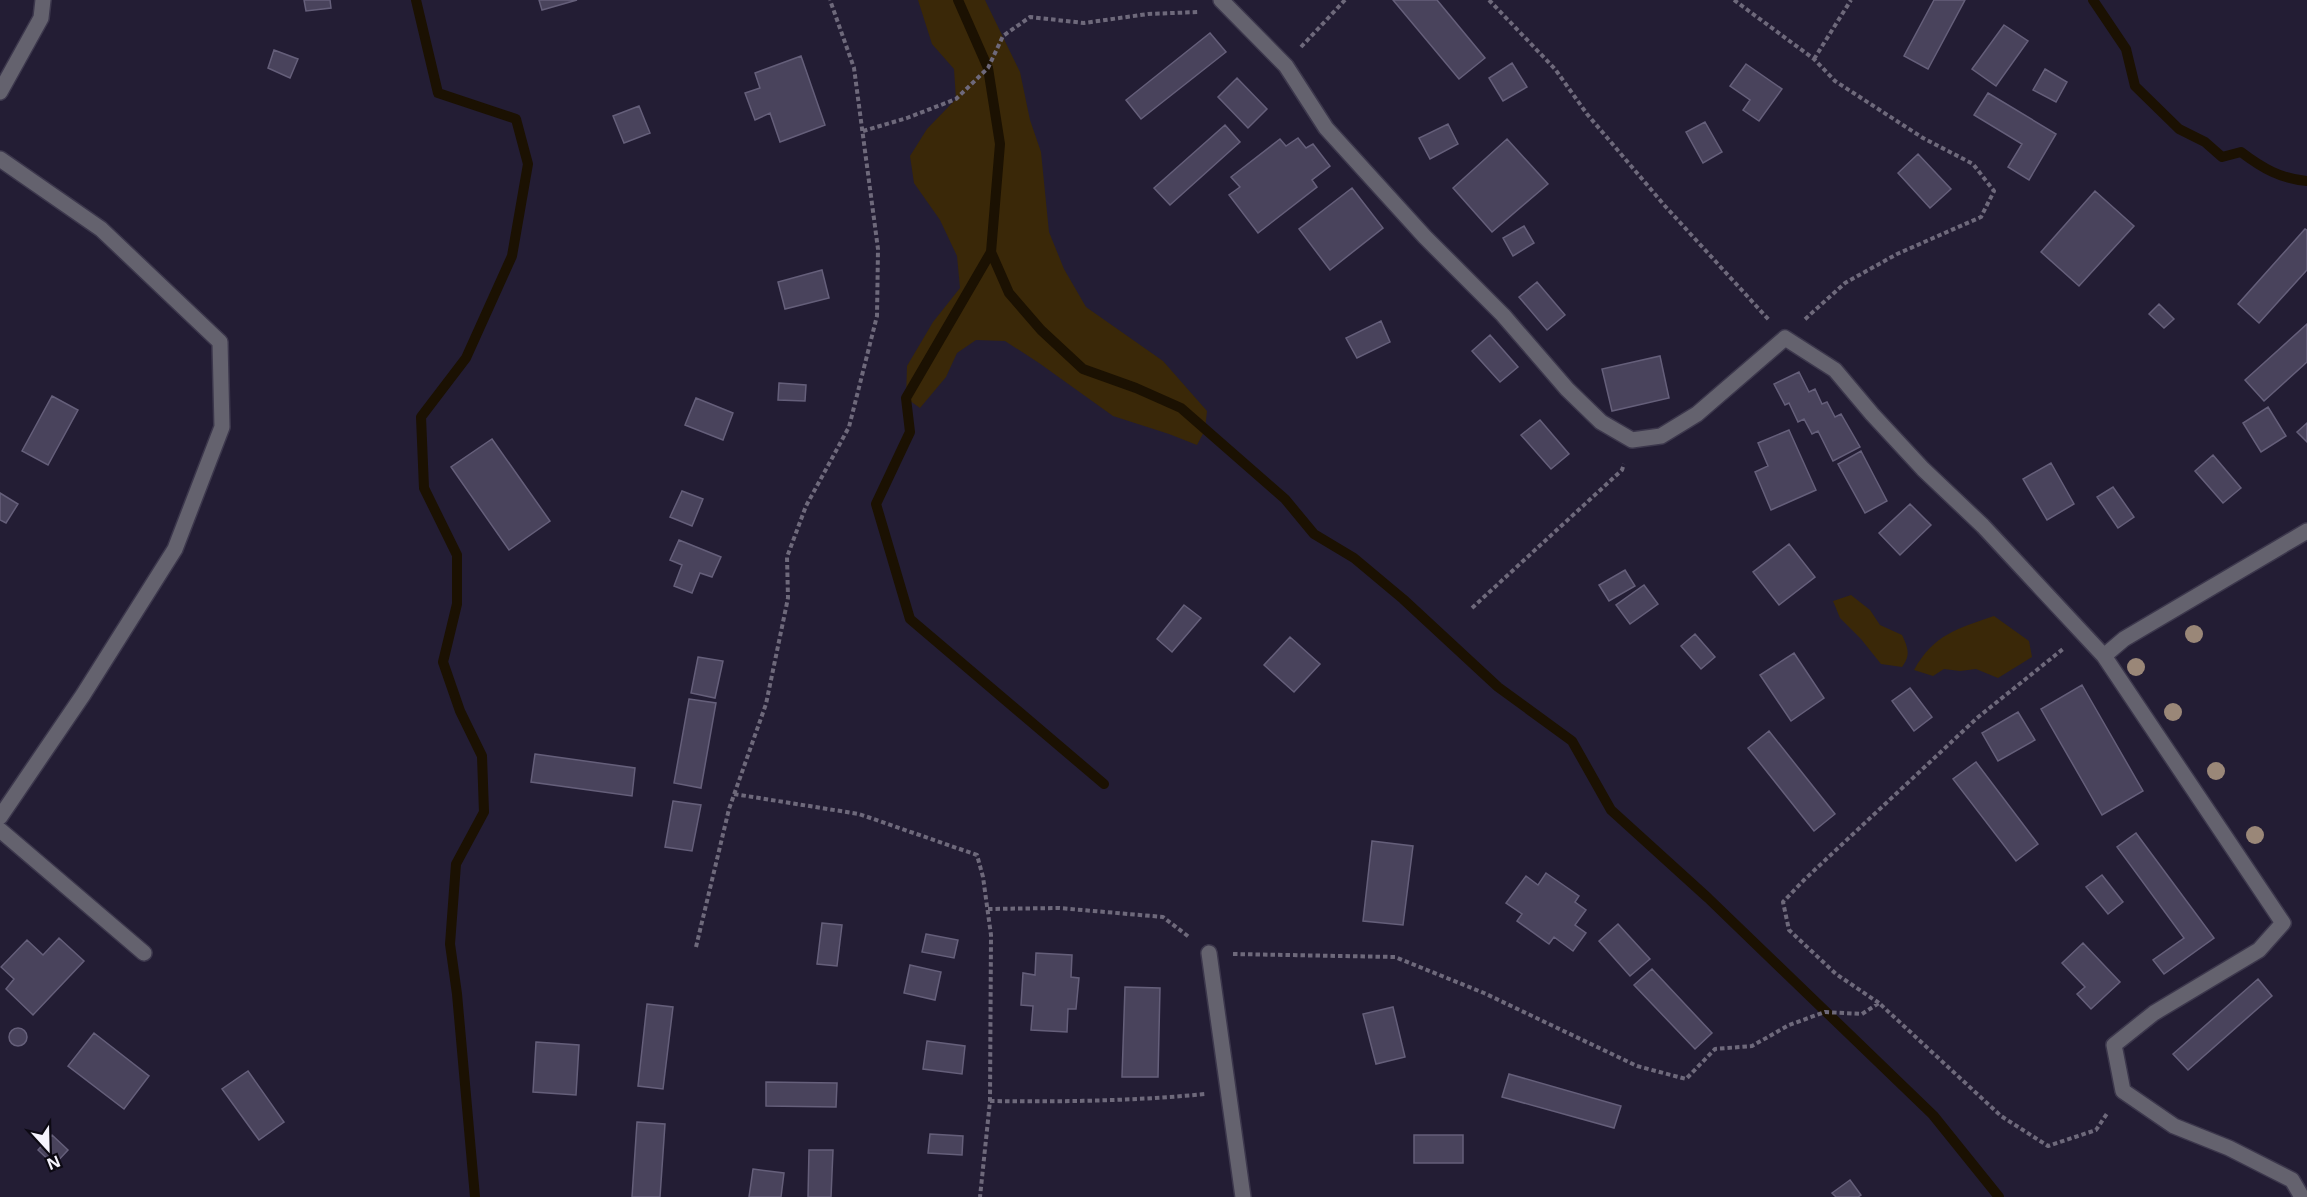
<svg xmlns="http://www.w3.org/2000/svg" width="2307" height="1197" font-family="'Open Sans',sans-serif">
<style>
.green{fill:#3a2808}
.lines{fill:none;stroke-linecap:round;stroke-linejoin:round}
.stream{stroke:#1b1102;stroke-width:10}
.building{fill:#49435c;stroke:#655f7a;stroke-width:1.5}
.minor-casing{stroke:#3c374c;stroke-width:18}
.path{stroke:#6e697b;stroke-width:4;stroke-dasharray:4.5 3;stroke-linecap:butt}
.minor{stroke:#64626e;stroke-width:15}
.tree{fill:#9a8778}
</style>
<rect width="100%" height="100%" fill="#231d34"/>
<!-- green -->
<path class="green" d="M918,0H985L1020,72L1030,120L1041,152L1049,232L1064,269L1086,307L1163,361L1207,411L1205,430L1197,445L1169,434L1113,416L1039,363L1005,341L976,340L957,353L946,377L920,408L906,398L907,366L933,322L960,288L957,256L940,220L914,183L910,156L927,129L956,99L954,69L932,44Z
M1851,595L1870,610L1880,625L1902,635C1908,648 1911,655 1902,667L1881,664L1861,639L1840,618L1833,601Z
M1994,616L2029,641L2032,657L1998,678L1976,669L1960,671L1944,669L1933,676L1914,670C1934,634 1957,629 1994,616Z"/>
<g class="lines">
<!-- stream -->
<path class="stream" d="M416,0L438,93L516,119L528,164L512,256L466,358L421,417L424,488L457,555V604L443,662L460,711L482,756L484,812L456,864L450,944L457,994L475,1197
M958,0L988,68L1000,144L991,252L1009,293L1041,330L1083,369L1136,388L1181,408L1285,499L1314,534L1354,558L1403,599L1498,687L1572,741L1611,810L1708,898L1933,1115L1999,1197
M2093,0L2126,49L2135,86L2179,129L2205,142L2222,157L2241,152C2262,168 2281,179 2307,181
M991,252L906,398L910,432L876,504L910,619L1104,784"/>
</g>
<!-- building -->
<path class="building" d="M304,0H330L331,8L306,11Z
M539,0H577L542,10Z
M1393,0H1437L1485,58L1459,79Z
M1934,0H1965L1928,69L1904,56Z
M2004,25L2028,41L1996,86L1972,69Z
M1210,33L1226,52L1141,119L1126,100Z
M274,50L298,59L290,78L268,68Z
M801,56L825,125L780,142L770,113L755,120L745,93L760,88L755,73Z
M1512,63L1527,87L1503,101L1489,78Z
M1746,64L1782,89L1759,121L1743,110L1750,100L1730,86Z
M2045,69L2067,82L2056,102L2033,90Z
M1237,78L1267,109L1248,128L1218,97Z
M1988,93L2056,134L2029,180L2008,167L2022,144L1974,115Z
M639,106L650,133L624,143L613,116Z
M1705,122L1722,152L1703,163L1686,132Z
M1448,124L1458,144L1430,159L1419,138Z
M1225,125L1240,142L1170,205L1154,188Z
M1298,138L1306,148L1313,144L1330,166L1312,180L1317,187L1258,233L1229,195L1240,187L1231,177L1280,139L1286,146Z
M1507,139L1548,184L1492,232L1453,188Z
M1918,154L1951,189L1930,208L1898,173Z
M1352,188L1383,228L1330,270L1299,229Z
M2095,191L2134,226L2079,286L2041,252Z
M1524,226L1534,243L1513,256L1503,238Z
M2305,229L2307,230V270L2259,323L2238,304Z
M822,270L829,298L785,309L778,282Z
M1537,282L1565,315L1547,330L1519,297Z
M2159,304L2174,319L2164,328L2149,314Z
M1381,321L1390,342L1357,358L1346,338Z
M2307,324V362L2264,401L2245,380Z
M1490,335L1518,367L1500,382L1472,351Z
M1660,356L1669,398L1612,411L1602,369Z
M1799,372L1809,392L1815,389L1822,404L1827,402L1835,417L1841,414L1860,447L1833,461L1818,431L1812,434L1804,419L1798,422L1789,403L1785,405L1774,384Z
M779,383L806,385L805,401L778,400Z
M52,396L78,410L48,465L22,451Z
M696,398L733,413L723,440L685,425Z
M2268,407L2286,436L2261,452L2243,423Z
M1540,420L1569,454L1551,469L1521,435Z
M2307,423V442L2297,432Z
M1789,430L1816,490L1771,510L1755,472L1768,466L1758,443Z
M492,439L550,521L509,550L451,467Z
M1861,451L1887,501L1865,513L1838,464Z
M2213,455L2241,488L2223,503L2195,471Z
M2051,463L2074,504L2047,520L2023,479Z
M2113,487L2134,517L2118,528L2097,497Z
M682,491L703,499L692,526L670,517Z
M0,493L18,504L6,523L0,520Z
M1910,504L1931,525L1900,555L1879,533Z
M679,540L721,557L712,577L700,573L692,593L674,586L682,565L670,560Z
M1789,544L1815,577L1779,605L1753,572Z
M1625,570L1635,586L1609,601L1599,585Z
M1644,585L1658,604L1630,624L1616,605Z
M1184,605L1201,618L1172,652L1157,639Z
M1695,634L1715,657L1701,669L1681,646Z
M1290,637L1320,664L1294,692L1264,665Z
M1794,653L1824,698L1791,721L1760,675Z
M698,657L723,661L715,698L691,693Z
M2082,685L2143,791L2102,815L2041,709Z
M1910,688L1932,717L1914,731L1892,701Z
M689,699L716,703L701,788L674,783Z
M2018,712L2035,740L1998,761L1982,733Z
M1769,731L1835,814L1814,831L1748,748Z
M535,754L635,768L632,796L531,782Z
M1976,762L2038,844L2016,861L1953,779Z
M673,801L701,805L692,851L665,847Z
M2136,833L2214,938L2164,974L2153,960L2184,938L2117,847Z
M1372,841L1413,846L1403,925L1363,921Z
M1546,873L1579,896L1575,902L1586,910L1575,925L1586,933L1573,951L1554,937L1549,944L1517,921L1522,914L1506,903L1526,876L1538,885Z
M2102,875L2123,902L2108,914L2086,887Z
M822,923L842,925L837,966L817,964Z
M1618,924L1650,959L1630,976L1599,941Z
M926,934L958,940L954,958L922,952Z
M59,938L84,961L33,1015L6,989L14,979L1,967L27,940L43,955Z
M2083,943L2120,982L2091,1009L2077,994L2085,987L2062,963Z
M1036,953L1072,955L1071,977L1079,978L1076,1009H1068L1067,1032L1031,1030L1033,1006L1021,1005L1023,973L1035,975Z
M910,965L941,972L935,1000L904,993Z
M1652,969L1712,1033L1695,1049L1634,985Z
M2258,979L2272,996L2188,1070L2173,1054Z
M1125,987L1160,988L1158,1077H1122Z
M647,1004L673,1007L663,1089L638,1086Z
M1393,1007L1405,1057L1376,1064L1363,1014Z
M9 1037a9 9 0 1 1 18 0a9 9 0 1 1-18 0Z
M94,1033L149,1076L124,1109L68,1066Z
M927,1041L965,1046L962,1074L923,1069Z
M536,1042L579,1045L576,1095L533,1092Z
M248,1071L284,1122L259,1140L222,1089Z
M1509,1074L1621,1106L1614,1128L1502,1097Z
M766,1082L837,1083L836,1107L766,1106Z
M637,1122L665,1124L660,1197H632Z
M930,1134L963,1136L962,1155L928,1153Z
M52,1135L68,1150L54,1165L38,1150Z
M1414,1135H1463V1163H1414Z
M809,1150H833L831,1197H808Z
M753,1169L784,1173L781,1197H749Z
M1850,1180L1861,1195L1858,1197H1836L1832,1193Z"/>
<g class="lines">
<defs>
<path id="minor" d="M1221,0L1286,66L1326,128L1425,237L1503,315L1567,389L1601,422L1632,440L1661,436L1697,414L1785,338L1835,370L1872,414L1923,469L1983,526L2104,656L2283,923L2259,950L2154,1013L2114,1045L2123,1091L2174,1126L2229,1148L2292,1180L2302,1197
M0,92L41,18L43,0
M0,159L101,229L220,342L222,427L175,549L83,695L0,817
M2104,656L2124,639L2307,531
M0,830L144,953
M1209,953L1243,1197"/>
</defs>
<!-- minor casing -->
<use href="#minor" class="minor-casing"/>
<!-- path -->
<path class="path" d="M1489,0L1555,69L1587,114L1665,206L1769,320
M1734,0L1814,59L1835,81L1923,138L1973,164L1994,191L1981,217L1897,254L1845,283L1803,321
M1301,47L1345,0
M1814,59L1851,0
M863,131L907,118L956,99L988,68L1003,36L1030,17L1084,23L1148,14L1198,12
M1472,608L1622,470L1624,464
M734,794L859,814L977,855L983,877L991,935L990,1101L980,1197
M988,909L1059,908L1163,917L1189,937
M696,947L729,809L766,704L788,598L787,557L806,506L849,427L877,316L878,249L854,68L830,0
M1233,954L1395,957L1484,993L1637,1066L1686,1079L1715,1049L1752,1046L1789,1025L1825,1012L1862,1014L1879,1003L2001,1116L2048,1146L2096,1130L2108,1112
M1879,1003L1836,974L1789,930L1783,902L1804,880L1977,718L2063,649
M990,1101C1062,1102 1133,1101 1205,1094"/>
<!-- minor -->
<use href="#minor" class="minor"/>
</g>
<!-- trees -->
<g class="tree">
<circle cx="2194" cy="634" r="9"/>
<circle cx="2136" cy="667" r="9"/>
<circle cx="2173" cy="712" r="9"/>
<circle cx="2216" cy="771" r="9"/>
<circle cx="2255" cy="835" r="9"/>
</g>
<!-- north arrow -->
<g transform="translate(48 1149) rotate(158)" stroke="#0c0913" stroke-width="4.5" paint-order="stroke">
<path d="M0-4.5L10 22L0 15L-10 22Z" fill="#f5f3fd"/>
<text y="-9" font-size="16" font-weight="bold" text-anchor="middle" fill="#f5f3fd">N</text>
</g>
</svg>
